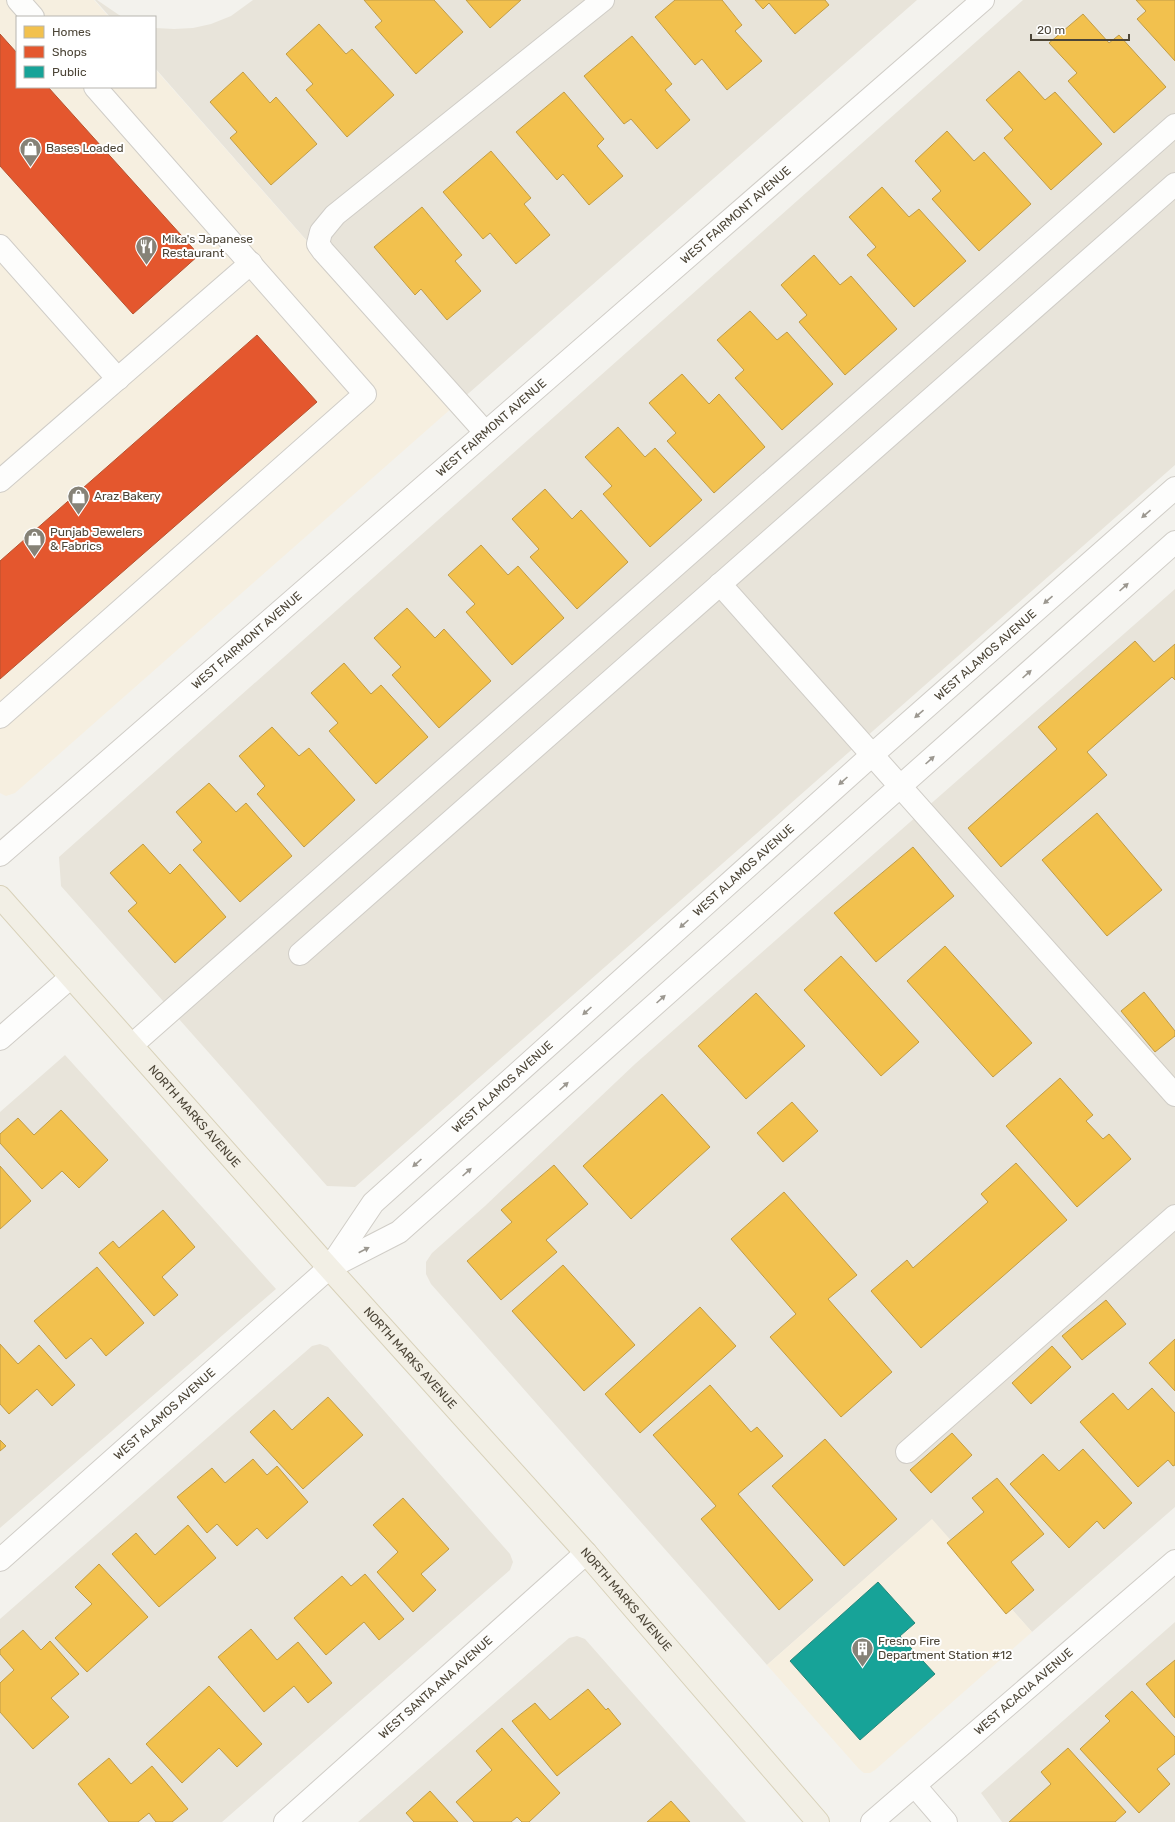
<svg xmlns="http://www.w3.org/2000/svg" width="1175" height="1822" font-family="Rubik,sans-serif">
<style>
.residential{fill:#e8e4da;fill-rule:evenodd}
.commercial{fill:#f6efe0}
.homes{fill:#f2c14e;stroke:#c09c47}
.shops{fill:#e4572e;stroke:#b65231}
.public{fill:#17a398;stroke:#27877b}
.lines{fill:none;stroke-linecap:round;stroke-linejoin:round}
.minor-casing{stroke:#d0cdc7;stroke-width:24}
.major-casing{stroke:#d8d1b9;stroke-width:24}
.minor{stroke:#fdfdfc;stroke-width:22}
.major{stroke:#f2efe5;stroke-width:22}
.oneway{fill:#9c9890}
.labels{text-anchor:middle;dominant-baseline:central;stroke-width:4;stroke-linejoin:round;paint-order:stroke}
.poi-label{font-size:12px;fill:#4c4537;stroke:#fff;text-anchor:start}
.street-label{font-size:12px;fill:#4c4537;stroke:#fff}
</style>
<rect width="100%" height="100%" fill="#f3f2ed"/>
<!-- residential -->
<path class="residential" d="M95,0H97L122,17H110Z
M253,0H364L382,21L375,27L416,74L463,32L434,0H466L490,27L521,0H675L655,18L695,65L702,59L727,90L761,61L735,31L742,24L722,0H755L763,9L769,3L795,34L825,0H917L453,407L155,68V28L174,29L193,28L211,24L231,16ZM632,36L672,83L665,90L690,120L657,149L631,119L624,124L584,76ZM352,49L394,95L347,137L306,90L313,84L286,54H346ZM243,73L270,103L276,97L317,144L271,185L230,138L237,132L210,102ZM564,92L604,139L597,146L623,176L589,205L563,174L557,180L516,132ZM491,151L531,198L524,204L516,264L490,233L483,239L443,192ZM422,207L462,254L455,261L481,291L447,320L421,289L414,295L374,247Z
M1023,0H1175V465L355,1187L327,1186L61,886L59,857Z
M1175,589V1507L1032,1632L932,1520L767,1665L431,1284L426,1274V1262L432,1253L485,1206L635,1064Z
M65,1055L276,1289L0,1528V1112Z
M320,1344L328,1347L510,1554L513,1562L510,1570L222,1822H0V1619L312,1346Z
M1175,1622V1822H1002L981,1793Z
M577,1636L585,1639L746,1822H358L569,1638Z"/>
<!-- commercial -->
<path class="commercial" d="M0,0H94L109,17H17V87H155V69L453,407L15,793L6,796L0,793Z
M932,1519L1032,1632L875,1770L870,1773H864L859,1769L767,1665Z"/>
<!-- homes -->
<path class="homes" d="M364,0H434L463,32L416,74L375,27L382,21Z
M466,0H521L490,28Z
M675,0H722L742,25L735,31L762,61L727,90L702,59L695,65L655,17Z
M755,0H825L829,5L795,34L769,3L763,9Z
M1136,0H1175V61L1137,19L1146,11Z
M1083,14L1109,43L1119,35L1166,87L1114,133L1068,81L1077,73L1049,43Z
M319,24L346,54L352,49L394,95L347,137L306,90L313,84L286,54Z
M632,36L672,84L665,90L690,120L657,149L631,119L624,124L584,76Z
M1019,71L1045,100L1055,92L1102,144L1051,190L1004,138L1013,130L986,100Z
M243,72L270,103L276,97L317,144L271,185L230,138L237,132L210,102Z
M564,92L604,139L597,146L623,176L589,205L563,174L557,180L516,132Z
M947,131L974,161L984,152L1031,204L979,251L932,199L941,191L915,161Z
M491,151L531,198L524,204L550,235L516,264L490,233L483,239L443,192Z
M882,187L909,217L919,209L966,261L914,307L867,255L876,247L849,217Z
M422,207L462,255L455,261L481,291L447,320L421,289L415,295L374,247Z
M814,255L840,285L851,276L897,329L845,375L799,322L807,315L781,285Z
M750,311L777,340L787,332L833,384L782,430L735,378L744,370L717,340Z
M682,374L709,404L719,394L765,447L714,493L667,441L676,433L649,403Z
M618,427L645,457L655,448L702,500L650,547L603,494L612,486L585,457Z
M545,489L572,519L581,510L628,562L577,609L530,557L539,549L512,519Z
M481,545L508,575L518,566L564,618L512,665L466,612L475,604L448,575Z
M407,608L435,638L444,629L491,681L439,728L392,675L401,667L374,638Z
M1135,641L1154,662L1175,644V680L1172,677L1087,752L1107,775L1001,867L968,828L1057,749L1038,727Z
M344,663L371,694L381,685L428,737L376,784L329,731L338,723L311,693Z
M272,727L299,756L309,748L355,800L304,847L257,794L265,786L239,756Z
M209,783L236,812L246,803L292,856L240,902L193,850L202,842L176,812Z
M1097,813L1162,890L1107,936L1042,860Z
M143,844L170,874L180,864L226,917L175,963L128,911L137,903L110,873Z
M913,847L954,896L876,962L834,913Z
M945,946L1032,1043L993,1077L907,981Z
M841,956L919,1042L881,1076L804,990Z
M1144,992L1175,1031V1036L1155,1052L1121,1011Z
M756,993L805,1046L746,1099L698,1046Z
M1060,1078L1093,1115L1086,1121L1103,1139L1109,1134L1131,1159L1077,1207L1006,1126Z
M662,1094L710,1147L631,1219L583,1166Z
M792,1102L818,1131L783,1162L757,1133Z
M61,1110L108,1160L79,1188L62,1171L42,1189L0,1143V1134L18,1118L34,1135Z
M1016,1163L1067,1220L921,1348L871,1291L907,1260L913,1268L988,1202L981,1194Z
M554,1165L588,1204L546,1240L557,1252L501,1300L467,1261L512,1222L501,1210Z
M0,1166L31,1201L0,1229Z
M784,1192L857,1275L828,1299L892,1372L841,1417L770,1337L796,1314L731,1239Z
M163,1210L195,1247L162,1277L178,1295L154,1316L99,1253L113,1241L119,1248Z
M563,1265L635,1345L584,1391L512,1311Z
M97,1267L144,1323L106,1356L91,1338L66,1359L34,1321Z
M1106,1300L1126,1324L1082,1360L1062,1336Z
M700,1307L736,1346L640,1433L605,1394Z
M1175,1339V1391L1149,1363Z
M0,1344L18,1364L39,1345L75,1385L52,1406L37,1389L9,1414L0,1404Z
M1052,1346L1071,1367L1031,1404L1012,1383Z
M710,1385L751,1432L757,1427L783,1456L738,1494L813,1580L779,1610L701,1519L716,1506L653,1435Z
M1152,1388L1175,1413V1465L1173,1466L1168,1460L1138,1487L1080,1422L1113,1393L1128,1410Z
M328,1397L363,1435L303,1489L250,1432L274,1410L292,1430Z
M952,1433L972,1455L931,1493L910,1470Z
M825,1439L897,1519L844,1566L772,1486Z
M0,1440L6,1446L0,1451Z
M1083,1449L1132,1503L1104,1529L1097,1521L1069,1548L1010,1484L1043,1454L1059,1471Z
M253,1459L267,1475L277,1466L308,1502L267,1539L257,1528L237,1546L217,1524L207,1533L177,1497L212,1468L225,1483Z
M997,1478L1044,1534L1011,1562L1034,1590L1006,1614L947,1543L984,1512L972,1498Z
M403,1498L449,1549L421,1574L436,1590L413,1612L377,1572L398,1552L373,1525Z
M188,1525L216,1558L159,1607L112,1554L136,1533L155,1555Z
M99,1564L148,1617L87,1672L55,1638L92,1604L75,1587Z
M365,1574L404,1619L379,1640L364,1622L326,1655L294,1618L342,1576L351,1586Z
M251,1629L277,1660L298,1642L332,1683L308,1703L294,1686L264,1712L218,1657Z
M23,1630L41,1650L50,1641L79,1674L51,1698L69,1717L33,1749L0,1712V1683L14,1670L0,1654V1650Z
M1175,1660V1718L1146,1684Z
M209,1686L262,1744L237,1767L219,1748L182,1783L146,1744Z
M588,1689L606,1710L608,1708L621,1724L557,1776L512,1721L535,1703L550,1720Z
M1132,1691L1175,1737V1754L1157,1769L1170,1784L1139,1813L1080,1749L1110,1721L1105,1716Z
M502,1728L560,1793L529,1822H522L517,1817L511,1822H474L456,1802L492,1770L476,1751Z
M1068,1748L1126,1812L1115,1822H1009L1051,1784L1041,1772Z
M109,1758L131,1784L152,1766L188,1809L172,1822H156L149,1813L138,1822H109L78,1784Z
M430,1791L458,1822H414L406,1813Z
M671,1801L690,1822H647Z"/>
<!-- shops -->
<path class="shops" d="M0,34L17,53V87H48L199,255L133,314L0,166Z
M257,335L317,402L0,679V561Z"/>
<!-- public -->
<path class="public" d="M878,1582L915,1623L900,1636L935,1674L860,1740L790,1661Z"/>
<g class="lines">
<defs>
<g id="minor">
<path d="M18,0L33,17"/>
<path d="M0,246L118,379"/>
<path d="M485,432L323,251L318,244L321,232L335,215L603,0"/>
<path d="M0,481L251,263"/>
<path d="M720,584L1175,1095"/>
<path d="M0,717L365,394L95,87"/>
<path id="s1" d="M0,855L983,0"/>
<path d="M300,954L1175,184"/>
<path d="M0,1039L71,977"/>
<path d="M132,1045L1175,125"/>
<path id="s2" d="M330,1267L373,1203L872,755L1175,488"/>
<path d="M907,1452L1175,1216"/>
<path id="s3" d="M0,1560L329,1268L399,1232L1175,542"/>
<path d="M915,1786L946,1822"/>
<path id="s4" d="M285,1822L586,1553"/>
<path id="s5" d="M872,1822L1175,1561"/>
</g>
<g id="major">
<path id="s6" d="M0,897L329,1268L586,1553L818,1822"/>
</g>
</defs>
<!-- minor casing -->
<use href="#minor" class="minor-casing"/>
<!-- major casing -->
<use href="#major" class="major-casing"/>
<!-- minor -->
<use href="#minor" class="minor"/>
<!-- major -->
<use href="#major" class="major"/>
</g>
<!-- one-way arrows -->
<defs><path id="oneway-solid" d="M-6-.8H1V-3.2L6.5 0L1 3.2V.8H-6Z"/></defs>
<g class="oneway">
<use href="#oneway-solid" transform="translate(1146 514) rotate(139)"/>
<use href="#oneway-solid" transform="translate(1124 587) rotate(-42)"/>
<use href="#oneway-solid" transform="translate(1048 600) rotate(139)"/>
<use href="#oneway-solid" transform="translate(1027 674) rotate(-42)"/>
<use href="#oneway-solid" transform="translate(919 714) rotate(139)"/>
<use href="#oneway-solid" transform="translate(930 760) rotate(-42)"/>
<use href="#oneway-solid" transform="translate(843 781) rotate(138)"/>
<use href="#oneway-solid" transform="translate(684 924) rotate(138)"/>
<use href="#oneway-solid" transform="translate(661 999) rotate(-42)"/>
<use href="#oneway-solid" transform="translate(587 1011) rotate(138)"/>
<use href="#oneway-solid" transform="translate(564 1086) rotate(-42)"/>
<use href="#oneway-solid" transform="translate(417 1163) rotate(138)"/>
<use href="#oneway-solid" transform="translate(467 1172) rotate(-42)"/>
<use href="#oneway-solid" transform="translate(364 1250) rotate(-27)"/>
</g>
<!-- icons -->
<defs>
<symbol id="shop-pin" viewBox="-11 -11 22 30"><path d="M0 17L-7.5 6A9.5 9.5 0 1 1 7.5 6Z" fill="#868277" stroke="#fff"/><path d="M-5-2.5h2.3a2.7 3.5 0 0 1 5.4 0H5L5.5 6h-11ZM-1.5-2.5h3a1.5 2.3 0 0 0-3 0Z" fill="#fff"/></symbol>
<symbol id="restaurant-pin" viewBox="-11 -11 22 30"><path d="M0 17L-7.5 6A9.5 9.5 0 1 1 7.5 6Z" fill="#868277" stroke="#fff"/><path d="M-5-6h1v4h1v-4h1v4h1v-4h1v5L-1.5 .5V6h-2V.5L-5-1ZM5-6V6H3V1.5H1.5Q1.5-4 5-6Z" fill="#fff"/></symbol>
<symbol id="building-pin" viewBox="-11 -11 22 30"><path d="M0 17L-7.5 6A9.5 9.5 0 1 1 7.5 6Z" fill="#868277" stroke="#fff"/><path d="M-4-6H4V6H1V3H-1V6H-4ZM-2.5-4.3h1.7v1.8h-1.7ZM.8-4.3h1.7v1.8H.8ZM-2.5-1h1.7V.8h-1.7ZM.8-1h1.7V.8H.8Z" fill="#fff"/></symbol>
</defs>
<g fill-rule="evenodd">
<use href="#shop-pin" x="18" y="136" width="25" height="34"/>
<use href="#restaurant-pin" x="134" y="234" width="25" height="34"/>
<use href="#shop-pin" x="66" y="484" width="25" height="34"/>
<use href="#shop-pin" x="22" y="526" width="25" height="34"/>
<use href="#building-pin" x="850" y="1636" width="25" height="34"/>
</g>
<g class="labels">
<!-- poi labels -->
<g class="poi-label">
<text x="46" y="148">Bases Loaded</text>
<text x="162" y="239">Mika's Japanese<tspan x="162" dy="14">Restaurant</tspan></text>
<text x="94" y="496">Araz Bakery</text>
<text x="50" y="532">Punjab Jewelers<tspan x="50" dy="14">&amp; Fabrics</tspan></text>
<text x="878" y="1641">Fresno Fire<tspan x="878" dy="14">Department Station #12</tspan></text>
</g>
<!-- street labels -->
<g class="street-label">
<text stroke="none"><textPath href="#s1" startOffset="975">WEST FAIRMONT AVENUE</textPath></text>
<text stroke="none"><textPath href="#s1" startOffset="651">WEST FAIRMONT AVENUE</textPath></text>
<text stroke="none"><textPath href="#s1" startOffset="327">WEST FAIRMONT AVENUE</textPath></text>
<text stroke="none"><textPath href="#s2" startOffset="899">WEST ALAMOS AVENUE</textPath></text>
<text stroke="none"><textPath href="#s2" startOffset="575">WEST ALAMOS AVENUE</textPath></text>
<text stroke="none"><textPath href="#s2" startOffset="251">WEST ALAMOS AVENUE</textPath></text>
<text stroke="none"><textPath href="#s6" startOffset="293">NORTH MARKS AVENUE</textPath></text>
<text stroke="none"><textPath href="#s6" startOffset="617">NORTH MARKS AVENUE</textPath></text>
<text stroke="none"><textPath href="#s3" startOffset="220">WEST ALAMOS AVENUE</textPath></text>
<text stroke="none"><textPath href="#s6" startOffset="941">NORTH MARKS AVENUE</textPath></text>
<text stroke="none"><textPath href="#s4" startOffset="202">WEST SANTA ANA AVENUE</textPath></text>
<text stroke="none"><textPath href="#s5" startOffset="200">WEST ACACIA AVENUE</textPath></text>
</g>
</g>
<!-- legend -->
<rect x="16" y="16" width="140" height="72" fill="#ffffff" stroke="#b7b5af"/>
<rect x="24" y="26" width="20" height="12" fill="#f2c14e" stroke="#b7b5af"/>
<text x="52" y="36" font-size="12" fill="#4c4537">Homes</text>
<rect x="24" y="46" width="20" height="12" fill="#e4572e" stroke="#b7b5af"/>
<text x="52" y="56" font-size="12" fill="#4c4537">Shops</text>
<rect x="24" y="66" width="20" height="12" fill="#17a398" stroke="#b7b5af"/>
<text x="52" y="76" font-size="12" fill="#4c4537">Public</text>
<!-- scale -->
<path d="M1031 34v6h98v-6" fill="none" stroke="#4c4537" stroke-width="2"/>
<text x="1037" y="34" font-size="12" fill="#4c4537" stroke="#ffffff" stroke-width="3" paint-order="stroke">20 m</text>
</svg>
